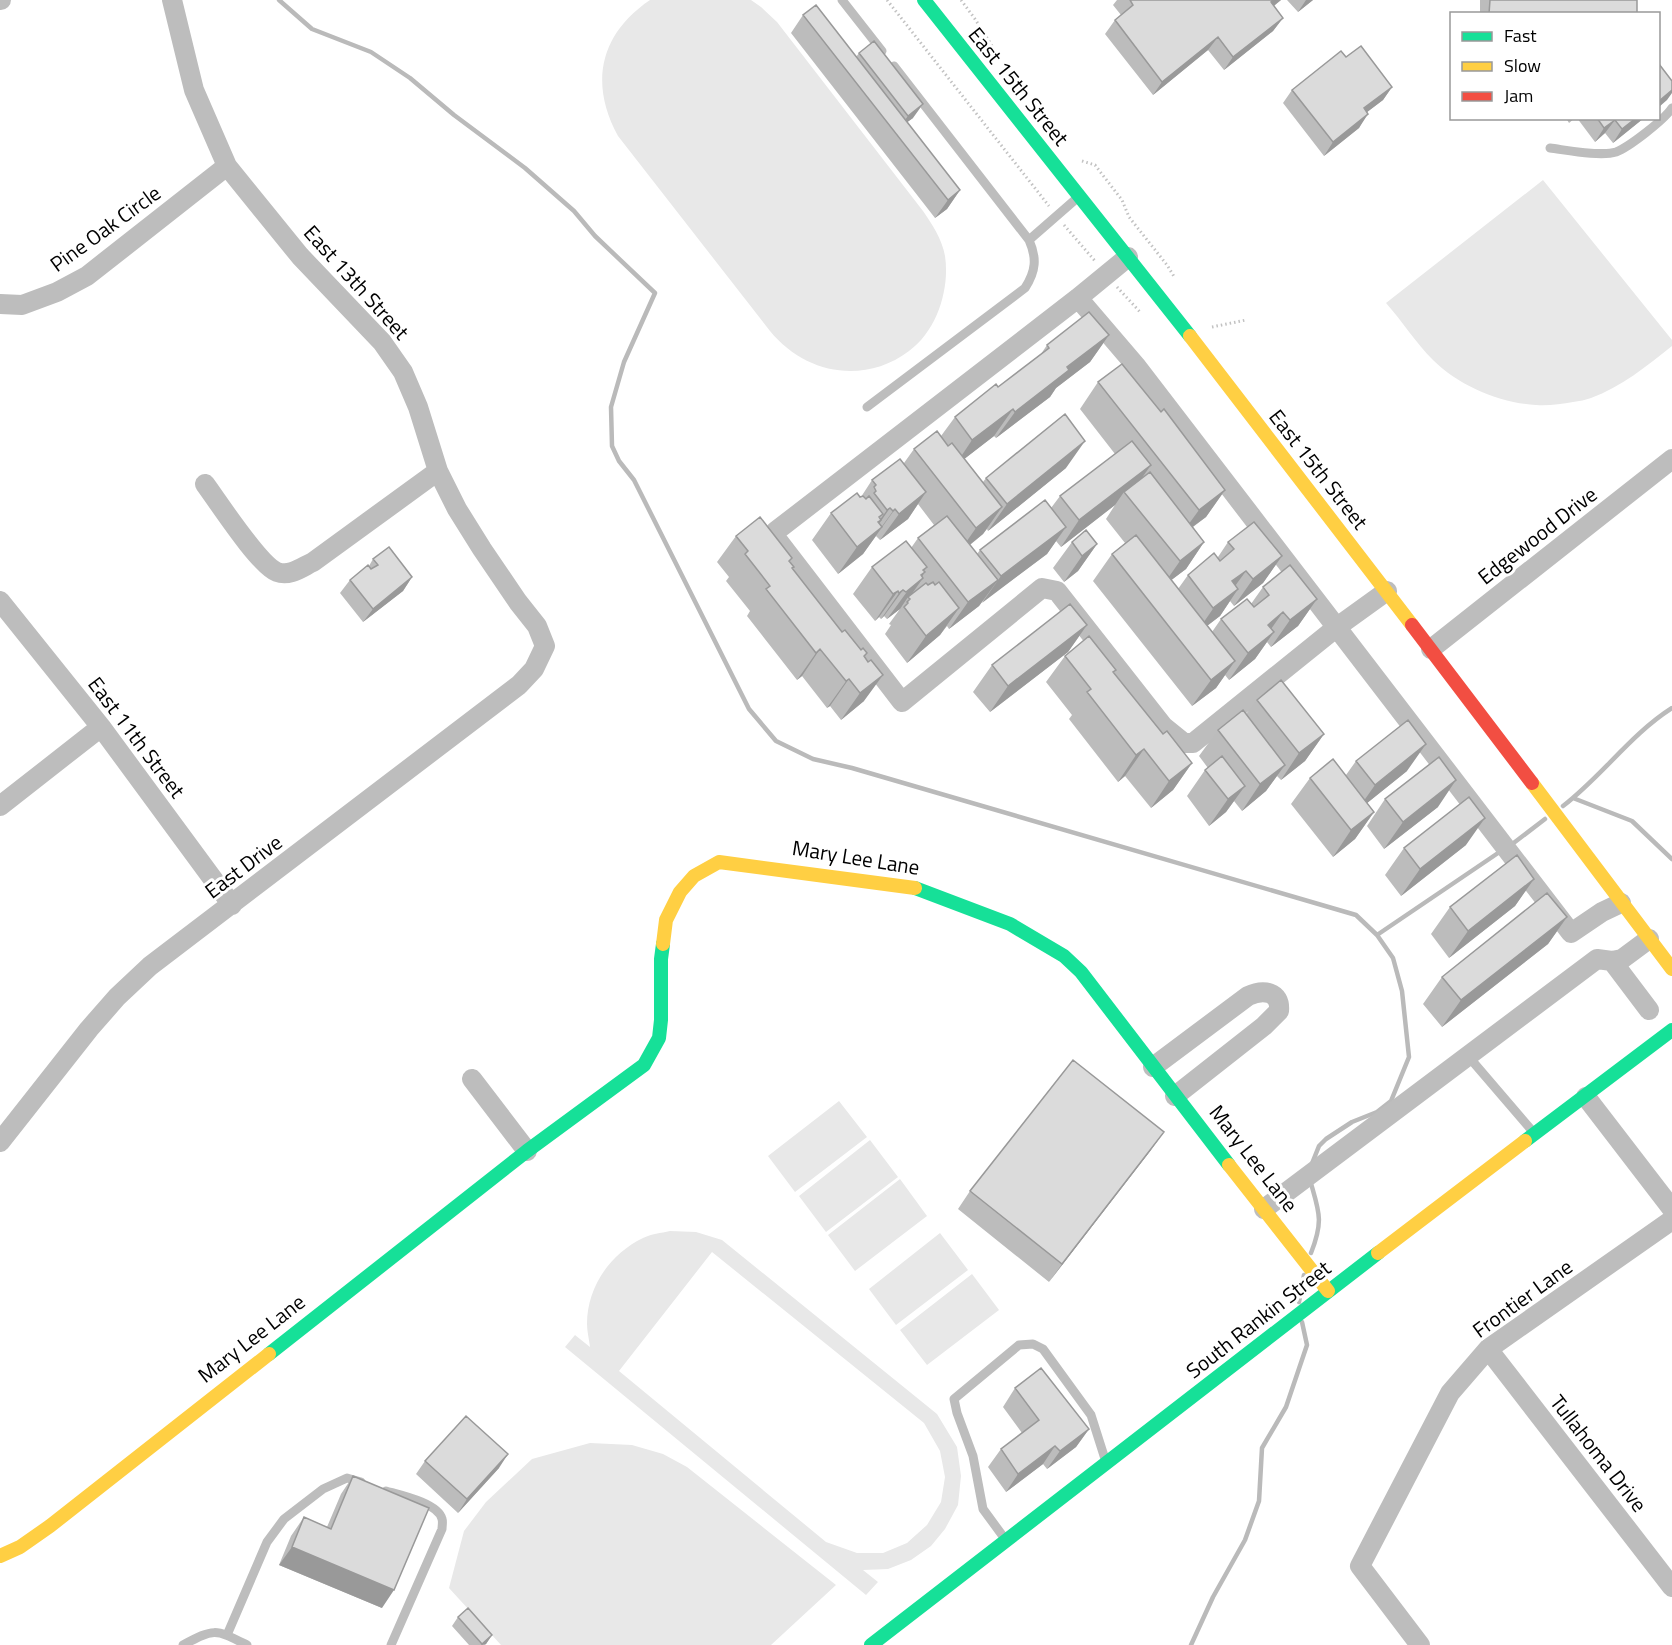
<svg xmlns="http://www.w3.org/2000/svg" width="1672" height="1645" font-family="'Titillium Web',sans-serif">
<style>
.green{fill:#e8e8e8;fill-rule:evenodd}
.lines{fill:none;stroke-linecap:round;stroke-linejoin:round}
.stream{stroke:#bababa;stroke-width:4.5}
.path{stroke:#c2c2c2;stroke-width:3;stroke-dasharray:1.5 3;stroke-linecap:butt}
.lane{stroke:#bdbdbd;stroke-width:9}
.street{stroke:#bdbdbd;stroke-width:20}
.fast{stroke:#16e098;stroke-width:14}
.slow{stroke:#ffcf43;stroke-width:14}
.jam{stroke:#f24e42;stroke-width:14}
.wall{fill:#bcbcbc}
.shaded-wall{fill:#999}
.building{fill:#dbdbdb;stroke:#999;stroke-width:1.5}
.labels{text-anchor:middle;dominant-baseline:central;stroke-width:6;stroke-linejoin:round;paint-order:stroke}
.street-label{font-size:21px;fill:#000;stroke:#fff}
</style>
<rect width="100%" height="100%" fill="#fff"/>
<!-- green -->
<path class="green" d="M650,0H751L761,7L777,22L923,211C932,224 942,239 945,256C950,289 937,331 909,351C864,385 805,374 770,331L618,136C589,83 600,34 650,0Z
M1543,180L1672,340V346C1647,366 1621,387 1591,398C1586,400 1579,401 1573,402C1561,404 1548,406 1536,405C1500,403 1459,386 1433,360C1416,343 1402,321 1386,303Z
M839,1101L867,1137L795,1192L768,1156Z
M870,1140L898,1177L826,1232L799,1196Z
M900,1179L927,1216L855,1271L828,1235Z
M670,1231L696,1232L722,1240L937,1414L957,1447L961,1476L958,1505L945,1529L931,1546L911,1560L888,1569L863,1570L878,1582L866,1595L565,1347L575,1335L590,1347C589,1339 587,1331 587,1324C587,1287 610,1254 643,1238C651,1234 661,1233 670,1231ZM712,1252L924,1423L940,1451L945,1477L941,1502L927,1525L907,1543L883,1553H857L826,1542L619,1371Z
M940,1233L968,1270L896,1325L869,1289Z
M972,1274L999,1310L927,1365L900,1330Z
M590,1443L632,1445L663,1454L687,1467L836,1585L771,1645H501L449,1588L464,1531L486,1502L532,1459Z"/>
<g class="lines">
<!-- stream -->
<path class="stream" d="M279,0L312,29L371,52L410,78L454,115L525,168L574,211L595,236L655,293L624,362L611,407L612,446L619,461L634,480L749,709L776,741L813,759L852,768L1356,915L1377,935L1393,958L1402,991L1409,1057L1391,1101L1377,1112L1352,1122L1326,1139L1319,1146L1311,1166
M1573,798L1632,821L1672,859
M1563,806C1602,776 1631,734 1672,708
M1511,845L1545,819
M1377,935L1501,851
M1310,1180C1319,1212 1324,1220 1311,1253
M1299,1302L1304,1275
M1191,1645L1213,1597L1245,1540L1259,1501L1262,1448L1286,1407L1307,1345L1302,1322"/>
<!-- path -->
<path class="path" d="M887,0L1049,206
M961,0L975,19L994,49
M1082,161L1095,165L1122,200L1129,217L1167,265L1175,278
M1064,225L1095,261
M1117,287L1141,313
M1212,327L1246,320"/>
<!-- lane -->
<path class="lane" d="M842,0L882,51
M894,66L1029,240
M1550,148C1566,150 1601,157 1616,152C1629,147 1664,120 1672,108
M867,407L1025,288C1036,271 1037,258 1029,240L1076,199
M1468,1056L1534,1133
M386,1491C400,1495 438,1503 442,1519C443,1522 442,1526 442,1529L391,1645
M1005,1539L983,1509L973,1456L957,1413L954,1399L1019,1345L1033,1344L1043,1349L1091,1415L1105,1459
M227,1635L267,1542L284,1519L323,1489L347,1478L361,1482
M183,1645C215,1628 215,1629 247,1645"/>
<!-- street -->
<path class="street" d="M0,0H1
M1128,257L1078,298L776,531V538L902,702L1042,588L1057,591L1163,726L1184,743H1193L1337,627L1387,591
M1078,298L1137,367L1571,933L1602,912L1621,903
M0,304L22,305L57,292L87,276L227,166
M205,484C219,503 259,565 277,572C290,577 302,567 313,562L438,471
M0,601L101,727L232,905
M1431,649L1672,459
M0,806L101,727
M1612,961L1649,1010
M1153,1067L1248,996C1263,989 1281,991 1279,1011L1264,1026L1175,1096
M472,1079L527,1151
M1586,1097L1672,1209
M0,1142L89,1029L117,997L150,966L519,685L534,669L545,646L537,626L518,602L482,549L457,509L438,471L418,407L403,372L382,342L300,256L227,166L194,90L172,0
M1264,1209L1597,959L1612,961L1622,959L1649,939
M1488,1349L1672,1587
M1420,1645L1360,1566L1450,1393L1488,1349L1672,1220"/>
<!-- fast -->
<path class="fast" d="M924,0L1190,336
M915,888L1010,924L1064,956L1081,972L1229,1165
M1525,1141L1672,1030
M269,1354L527,1151L644,1065L659,1038L661,1020V959L663,944
M871,1645L1378,1253"/>
<!-- slow -->
<path class="slow" d="M1190,336L1412,625
M1532,783L1672,969
M663,944L666,920L680,892L694,876L719,862L915,888
M1229,1165L1328,1291
M1378,1253L1525,1141
M0,1556L20,1547L50,1526L269,1354"/>
<!-- jam -->
<path class="jam" d="M1412,625L1532,783"/>
</g>
<!-- wall -->
<path class="wall" d="M1117,0H1281L1274,6L1283,18L1273,31L1224,70L1208,50L1153,95L1105,34L1115,20L1121,15L1113,5Z
M1287,0H1313L1298,12Z
M1480,0H1637V14H1480Z
M803,15L856,57L859,53L913,118L907,122L960,190L947,209L935,218L791,33Z
M1346,57L1392,87L1383,100L1367,112L1359,128L1324,156L1283,103L1292,90Z
M1566,118H1575L1569,123Z
M1577,118H1644L1613,143L1605,133L1595,142Z
M1109,335L1090,362L1056,388L1050,397L996,438L994,436L964,459L983,482L986,478L1066,468L988,531L987,529L983,534L970,545L977,554L980,550L1051,508L1060,496L1115,454L1080,409L1098,382L1161,412L1225,490L1206,517L1193,527L1204,542L1186,569L1171,580L1178,589L1188,575L1218,557L1228,542L1282,556L1263,583L1234,606L1230,601L1220,616L1207,626L1212,632L1221,619L1251,604L1263,587L1317,599L1298,626L1271,647L1267,642L1255,659L1229,680L1225,675L1216,688L1192,706L1093,581L1112,554L1125,543L1106,519L1115,505L1061,547L1056,541L1047,554L982,602L979,606L949,629L947,626L940,635L907,663L885,634L891,625L889,624L900,609L887,619L884,616L881,619L879,617L875,621L853,594L872,567L911,548L918,538L934,525L918,504L908,519L880,540L876,536L863,554L838,574L812,540L831,513L861,497L872,480L904,463L914,449L941,436L955,417L998,387L1041,354L1047,345Z
M736,536L792,558L790,562L793,569L842,632L861,650L867,653L865,657L864,701L841,720L830,706L827,708L802,676L797,680L747,616L750,611L726,581L729,577L717,562Z
M1072,542L1097,544L1078,571L1064,582L1053,568Z
M373,559L412,577L403,591L363,622L340,593L350,580L369,566Z
M1087,625L1068,652L990,712L973,692L992,665Z
M1065,656L1116,670L1114,672L1163,734L1192,763L1173,790L1151,808L1125,776L1118,782L1069,719L1072,715L1046,682Z
M1257,700L1324,734L1305,761L1281,780L1277,776L1266,791L1242,811L1234,801L1226,812L1209,826L1187,796L1205,770L1208,768L1199,756L1218,730L1246,714Z
M1356,761L1407,771L1367,803L1374,812L1355,839L1333,857L1291,804L1310,778L1346,775Z
M1385,799L1438,807L1384,849L1367,826Z
M1466,845L1401,896L1385,875L1404,848Z
M1534,879L1515,906L1449,958L1431,934L1450,907Z
M1567,917L1548,944L1442,1027L1423,1004L1442,977Z
M1151,1150L1049,1282L958,1209L970,1191Z
M1015,1388L1089,1429L1076,1447L1047,1469L1043,1464L1006,1492L988,1467L1001,1449L1022,1433L1003,1407Z
M425,1461L499,1468L458,1513L416,1474Z
M353,1476L382,1608L279,1565L291,1536L304,1517L327,1527L341,1494Z
M458,1617L492,1635L486,1644L485,1645H469L452,1626Z"/>
<!-- shaded-wall -->
<path class="shaded-wall" d="M1274,0H1281L1261,16L1271,2Z
M1306,0H1313L1298,12Z
M1283,18L1273,31L1224,70L1233,57Z
M1218,37L1208,50L1153,95L1162,82Z
M1392,87L1383,100L1354,122L1364,108Z
M1672,90V93L1667,100L1659,107V101Z
M923,104L913,118L898,129L908,116Z
M1368,114L1359,128L1324,156L1333,142Z
M1636,118H1644L1613,143L1622,129Z
M1615,120L1605,133L1595,142L1604,128Z
M960,190L947,209L935,218L948,200Z
M1109,335L1090,362L1056,388L1050,397L996,438L1015,412L1067,367Z
M1013,409L994,436L954,467L972,440Z
M1085,441L1066,468L988,531L1007,504Z
M1151,465L1132,492H1124L1115,505L1061,547L1079,520Z
M1225,490L1206,517L1180,536L1199,510Z
M926,492L908,519L880,540L899,514Z
M1002,507L983,534L957,555L976,528Z
M890,508L872,534L880,529L893,511L895,509L863,554L838,574L857,547L879,521L887,510Z
M1066,527L1047,554L982,603L1001,576Z
M1204,542L1186,569L1161,588L1180,561Z
M1097,544L1078,571L1064,582L1082,556Z
M1282,556L1263,583L1234,606L1253,579Z
M927,567L921,575L925,572L918,583L923,578L909,598L908,597L900,609L887,619L923,570Z
M1246,571L1227,597L1238,589L1220,616L1195,635L1232,581Z
M412,577L403,591L363,622L373,609Z
M998,580L979,606L949,629L968,602Z
M903,590L884,616L881,619L899,593Z
M898,591L879,617L875,621L893,594Z
M1317,599L1298,626L1271,647L1290,620Z
M959,608L940,635L907,663L926,636Z
M1283,612L1264,639L1268,625Z
M1087,625L1068,652L990,712L1008,686Z
M1274,632L1255,659L1229,680L1248,653Z
M820,649L802,676L797,680L816,653Z
M867,653L830,706L827,708L864,656Z
M1235,661L1216,688L1192,706L1211,680Z
M883,675L864,701L841,720L860,693Z
M1324,734L1305,761L1281,780L1299,753Z
M1426,744L1407,771L1356,812L1375,785Z
M1144,749L1125,776L1118,782L1136,755Z
M1192,763L1173,790L1151,808L1169,781Z
M1285,765L1266,791L1242,811L1260,784Z
M1456,780L1438,807L1384,849L1403,822Z
M1245,786L1226,812L1209,826L1228,799Z
M1374,812L1355,839L1333,857L1351,830Z
M1485,818L1466,845L1401,896L1420,869Z
M1534,879L1515,906L1449,958L1468,931Z
M1567,917L1548,944L1442,1027L1461,1000Z
M1164,1132L1151,1150L1049,1282L1062,1264Z
M1089,1429L1076,1447L1047,1469L1060,1451Z
M1055,1446L1043,1464L1006,1492L1018,1474Z
M508,1454L499,1468L458,1513L467,1499Z
M292,1547L394,1590L382,1608L279,1565Z
M492,1635L486,1644L481,1645L482,1644Z"/>
<!-- building -->
<path class="building" d="M1130,0H1274L1271,2L1283,18L1233,57L1218,37L1162,82L1115,20L1133,5Z
M1490,0H1637V14H1489Z
M816,5L960,190L948,200L803,15Z
M874,41L923,104L908,116L859,53Z
M1361,46L1392,87L1364,108L1368,114L1333,142L1292,90L1341,51L1346,57Z
M1659,64L1672,81V90L1659,101Z
M1597,118H1636L1622,129L1615,120L1604,128Z
M1089,312L1109,335L1067,367L1069,370L1015,412L1013,409L972,440L955,417L996,384L998,387L1049,348L1047,345Z
M1122,364L1161,412L1164,409L1225,490L1199,510L1098,382Z
M1065,414L1085,441L1007,504L986,478Z
M937,431L948,446L952,443L1002,507L976,528L914,449Z
M1132,441L1151,465L1079,520L1060,496Z
M900,459L926,492L899,514L895,509L893,511L890,508L887,510L874,493L876,491L874,487L876,485L872,480Z
M1150,472L1204,542L1180,561L1124,492Z
M857,493L860,497L863,496L866,499L869,496L883,514L879,517L881,520L878,522L882,527L857,547L831,513Z
M1045,500L1066,527L1001,576L980,550Z
M947,516L998,580L968,602L918,538Z
M760,517L792,558L789,561L794,567L792,568L842,632L845,630L861,650L863,648L867,653L864,656L868,662L871,660L883,675L860,693L849,679L846,681L820,649L816,653L766,589L770,586L745,554L748,551L736,536Z
M1254,522L1282,556L1253,579L1246,571L1232,581L1238,589L1213,608L1188,575L1214,553L1220,561L1234,549L1228,542Z
M1086,530L1097,544L1082,556L1072,542Z
M1136,535L1235,661L1211,680L1112,554Z
M906,541L927,567L923,570L925,572L921,575L923,578L906,592L903,590L899,593L898,591L893,594L872,567Z
M389,547L412,577L373,609L350,580L368,565L371,569L378,565L373,559Z
M1290,565L1317,599L1290,620L1283,612L1268,625L1274,632L1248,653L1221,619L1247,599L1254,607L1269,595L1263,587Z
M933,582L935,585L939,582L959,608L926,636L904,607L908,603L907,602L910,599L908,597L926,583L928,585Z
M1070,604L1087,625L1008,686L992,665Z
M1089,636L1116,670L1113,672L1163,734L1167,731L1192,763L1169,781L1144,749L1136,755L1087,692L1091,689L1065,656Z
M1281,680L1324,734L1299,753L1257,700Z
M1243,710L1285,765L1260,784L1218,730Z
M1408,720L1426,744L1375,785L1356,761Z
M1222,756L1245,786L1228,799L1205,770Z
M1439,757L1456,780L1403,822L1385,799Z
M1333,759L1374,812L1351,830L1310,778Z
M1469,797L1485,818L1420,869L1404,848Z
M1517,855L1534,879L1468,931L1450,907Z
M1547,893L1567,917L1461,1000L1442,977Z
M1073,1060L1164,1132L1062,1264L970,1191Z
M1041,1368L1089,1429L1060,1451L1055,1446L1018,1474L1001,1449L1039,1420L1015,1388Z
M466,1416L508,1454L467,1499L425,1461Z
M353,1476L429,1508L394,1590L292,1547L304,1517L331,1529Z
M468,1608L492,1635L482,1644L458,1617Z"/>
<g class="labels">
<!-- street labels -->
<g class="street-label">
<text transform="translate(1019 86) rotate(51)">East 15th Street</text>
<text transform="translate(105 228) rotate(-36)">Pine Oak Circle</text>
<text transform="translate(357 282) rotate(48)">East 13th Street</text>
<text transform="translate(1319 469) rotate(52)">East 15th Street</text>
<text transform="translate(1537 535) rotate(-38)">Edgewood Drive</text>
<text transform="translate(137 737) rotate(53)">East 11th Street</text>
<text transform="translate(856 857) rotate(9)">Mary Lee Lane</text>
<text transform="translate(243 866) rotate(-37)">East Drive</text>
<text transform="translate(1254 1158) rotate(52)">Mary Lee Lane</text>
<text transform="translate(1522 1298) rotate(-36)">Frontier Lane</text>
<text transform="translate(1258 1319) rotate(-38)">South Rankin Street</text>
<text transform="translate(251 1338) rotate(-38)">Mary Lee Lane</text>
<text transform="translate(1599 1453) rotate(52)">Tullahoma Drive</text>
</g>
</g>
<!-- legend -->
<rect x="1450" y="12" width="210" height="108" fill="#ffffff" stroke="#999999" stroke-width="1.5"/>
<rect x="1462" y="32" width="30" height="9" fill="#16e098" stroke="#999999" stroke-width="1.5"/>
<text x="1504" y="42" font-size="18" fill="#000000">Fast</text>
<rect x="1462" y="62" width="30" height="9" fill="#ffcf43" stroke="#999999" stroke-width="1.5"/>
<text x="1504" y="72" font-size="18" fill="#000000">Slow</text>
<rect x="1462" y="92" width="30" height="9" fill="#f24e42" stroke="#999999" stroke-width="1.5"/>
<text x="1504" y="102" font-size="18" fill="#000000">Jam</text>
</svg>
